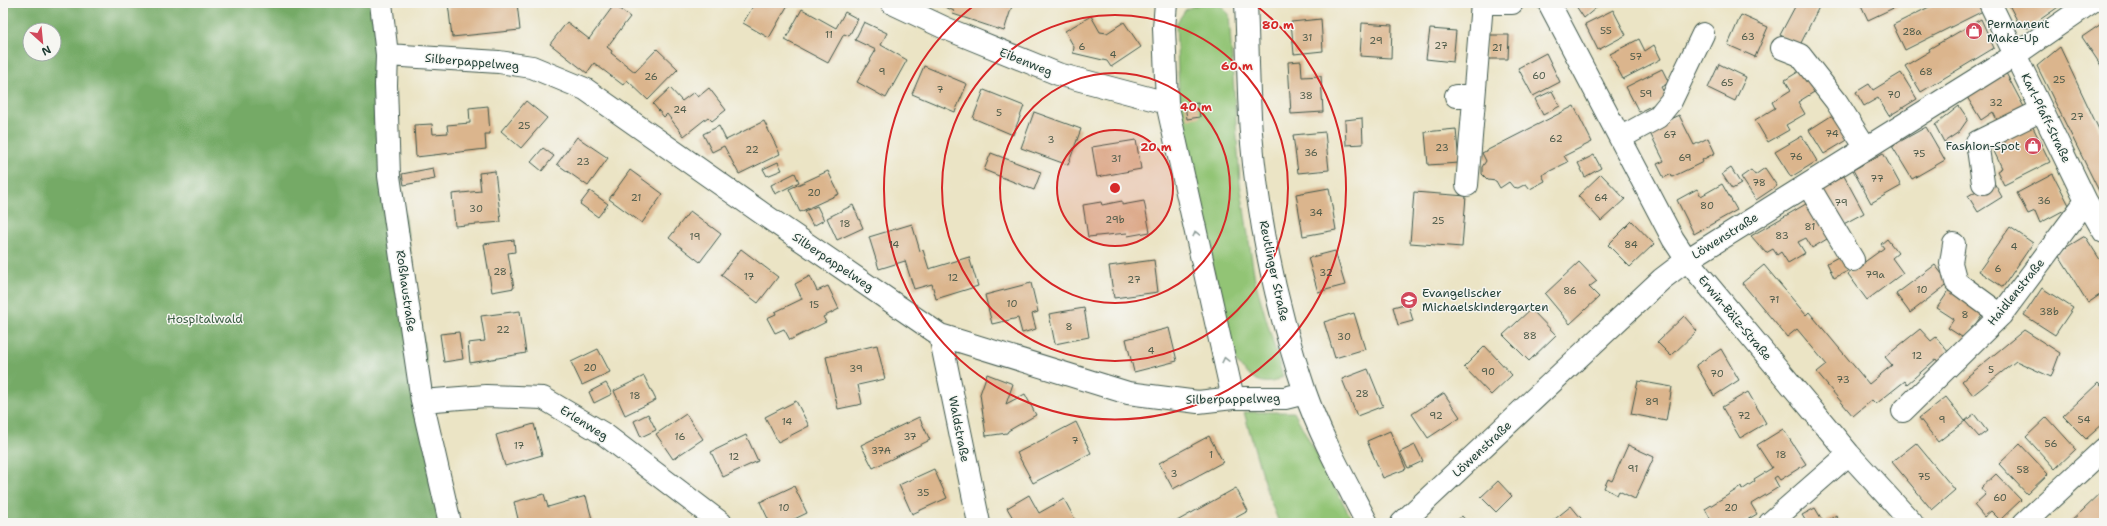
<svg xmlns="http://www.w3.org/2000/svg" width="2107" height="526" font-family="'Shantell Sans',sans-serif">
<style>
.green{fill:#92c474;stroke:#588054}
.forest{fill:#75aa66;stroke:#4a744d;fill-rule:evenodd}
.building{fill:#dbb58d}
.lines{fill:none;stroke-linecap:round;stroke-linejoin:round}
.minor-casing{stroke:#3e564a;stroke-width:24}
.minor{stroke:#fff;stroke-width:22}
.oneway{stroke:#8f9e9a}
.ring{fill:none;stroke:#d62828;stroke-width:2}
.labels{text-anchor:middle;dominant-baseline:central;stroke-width:3;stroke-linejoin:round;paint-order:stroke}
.number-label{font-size:10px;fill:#4e5b4a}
.poi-label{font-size:12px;fill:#1f3d34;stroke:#f6f6f2;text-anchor:start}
.street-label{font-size:12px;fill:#1f3d34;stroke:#f6f6f2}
.park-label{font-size:12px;fill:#3c5f44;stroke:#f6f6f2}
.centre{fill:#d62828;stroke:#f6f6f2;stroke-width:2}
.ring-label{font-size:12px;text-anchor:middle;font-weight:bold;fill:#d62828;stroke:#f6f6f2;stroke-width:3;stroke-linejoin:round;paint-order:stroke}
</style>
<rect width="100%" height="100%" fill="#f6f6f2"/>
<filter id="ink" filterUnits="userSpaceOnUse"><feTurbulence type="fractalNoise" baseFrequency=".025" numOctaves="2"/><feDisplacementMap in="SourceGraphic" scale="8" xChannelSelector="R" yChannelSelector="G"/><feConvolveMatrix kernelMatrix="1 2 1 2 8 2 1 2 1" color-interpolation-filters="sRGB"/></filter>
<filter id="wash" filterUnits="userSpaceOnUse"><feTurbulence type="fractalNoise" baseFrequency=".012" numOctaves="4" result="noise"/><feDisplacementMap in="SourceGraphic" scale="16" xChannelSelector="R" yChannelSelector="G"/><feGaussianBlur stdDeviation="0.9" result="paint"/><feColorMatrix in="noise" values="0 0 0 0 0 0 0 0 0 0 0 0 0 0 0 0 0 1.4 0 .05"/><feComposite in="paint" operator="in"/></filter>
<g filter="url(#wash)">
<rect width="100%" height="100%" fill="#ebe4c5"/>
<!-- green -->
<path class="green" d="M1202,3L1219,4L1229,14L1240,183L1255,280L1283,377C1279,378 1275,382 1271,382C1254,385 1241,368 1232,356L1180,117L1176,24L1186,9Z
M1244,412H1294L1354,523H1279L1266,489Z"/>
<!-- forest -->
<path class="forest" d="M3,3H382L386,85L450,523H3ZM30,30H54V54H30Z"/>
<g id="blocks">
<!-- building -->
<path class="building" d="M448,3H517L520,30L452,37Z
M755,3H789L769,38L743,23Z
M937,3H1013L1004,31L953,14L954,11Z
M1574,3H1602L1584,18Z
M1797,3H1821L1800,45L1780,35Z
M1860,3H1904L1868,20Z
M1937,3H1979L1983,11L1905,50L1893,25Z
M2008,3H2064L2028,28L2020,26Z
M614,5L630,17L607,47L612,51L611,53L635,72L657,49L678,69L648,100L627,80L623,85L594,63L587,73L550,44L567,22L589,39Z
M802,9L836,28L845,12L858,19L849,36L844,34L828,63L785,40Z
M1613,10L1626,35L1598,50L1585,24Z
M1741,15L1768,27L1755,57L1728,45Z
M1091,16L1100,32L1107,33L1124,22L1141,47L1111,67L1107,61L1073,53L1074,47L1065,31Z
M1321,19L1323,51L1294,54L1291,22Z
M1981,19L1994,48L1921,92L1905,66L1930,51L1929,49Z
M864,22L887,33L881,45L907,60L886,98L857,82L876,50L855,40Z
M2104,22V66L2102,67L2082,37Z
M1362,23L1392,25L1391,58L1360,56Z
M1430,29L1456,31L1453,62L1426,59Z
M1486,35H1509L1508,59H1486Z
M1639,39L1645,51L1654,45L1661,59L1623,79L1610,54Z
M2060,47L2104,140V201L2037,66Z
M1546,53L1560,82L1533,96L1518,68Z
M1301,61L1302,77L1321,76L1323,112L1291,114L1288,62Z
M1719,64L1746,77L1735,101L1708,88Z
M924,66L967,84L955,112L912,94Z
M1806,67L1819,89L1798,102L1805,114L1786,125L1789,130L1768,142L1755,120L1775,108L1772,102L1791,90L1785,80Z
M1662,69L1669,83L1661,87L1667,98L1639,112L1626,87Z
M1901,73L1917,99L1889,116L1878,98L1864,106L1856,92L1869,84L1873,90Z
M2006,73L2024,107L1998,122L1993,112L1981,120L1967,97Z
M670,88L682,101L694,92L698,97L709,88L726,110L712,121L708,117L684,136L667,114L664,117L653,104Z
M984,90L1024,106L1013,135L973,118Z
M1552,91L1560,106L1543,115L1535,99Z
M526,101L547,118L521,148L501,131Z
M1198,103L1200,117L1187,119L1185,105Z
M488,106L490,134H485L486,149L416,157L414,125L432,124L433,134L448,133L447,125L470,123L469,108Z
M1574,106L1592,142L1564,156L1568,162L1542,175L1545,181L1530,189L1526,184L1518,188L1513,187L1509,182L1500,188L1496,181L1488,180L1482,174V167L1486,161L1482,153Z
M1959,106L1968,119L1959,132L1944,142L1935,125Z
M1839,111L1854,136L1824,154L1809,130Z
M1034,112L1081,129L1068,165L1021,148Z
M1679,115L1694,145L1708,138L1715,153L1702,160L1703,162L1672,177L1671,174L1664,178L1657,164L1664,161L1648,129Z
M2028,117L2050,162L2004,185L1997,171L2002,168L1987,137Z
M1362,118L1363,144L1346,145L1345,120Z
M764,121L780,154L739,174L724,146L712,152L703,134L719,126L726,140Z
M1926,127L1945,160L1912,179L1892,146Z
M1456,129L1459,163L1428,165L1425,132Z
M1325,132L1329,170L1298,173L1293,135Z
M1802,136L1817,161L1791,177L1775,152Z
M577,137L608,158L588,186L557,164Z
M1136,140L1141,169L1097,177L1092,147Z
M543,148L554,156L542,171L531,162Z
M991,153L1041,172L1034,190L984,170Z
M1883,153L1901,186L1871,203L1853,170Z
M1594,155L1601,168L1585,177L1578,163Z
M778,162L782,170L767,176L763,169Z
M433,168L435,179L404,185L402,174Z
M1731,168L1741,184L1732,189L1722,174Z
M1765,168L1777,186L1756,200L1741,177L1751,170L1755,175Z
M630,170L663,194L642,223L609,199Z
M495,171L501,222L455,226L452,194L481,191L479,173Z
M828,171L839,194L800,212L789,189Z
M795,173L799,182L775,194L771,185Z
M1601,174L1625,199L1601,221L1578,196Z
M2053,174L2070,207L2040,223L2035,211L2028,214L2017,193Z
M1844,176L1864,213L1838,227L1818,190Z
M1993,181L2002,197L1978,212L1968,196Z
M1722,184L1737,210L1694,234L1677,200L1697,189L1701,196Z
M1329,188L1336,230L1303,236L1296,194Z
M590,191L608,204L598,217L580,204Z
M1414,192L1466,196L1462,247L1410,243Z
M1122,201V205L1144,201L1150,232L1128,236L1127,233L1088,237L1083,205L1101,202L1102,205Z
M1811,201L1832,236L1812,248L1806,238L1798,242L1805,253L1788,263L1781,252L1777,255L1773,249L1766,253L1751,236Z
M853,205L863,228L837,240L827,218Z
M817,206L824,220L813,226L805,211Z
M690,211L721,234L700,262L669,238Z
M1632,221L1654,244L1630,267L1608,245Z
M912,224L920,251L923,250L929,269L969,257L978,286L936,299L932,284L914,289L905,261L879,269L869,237Z
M2010,227L2033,243L2003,287L1979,271Z
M2085,236L2104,266V292L2088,303L2057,253Z
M1887,239L1898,253L1892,258L1903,273L1867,300L1848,274L1884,248L1881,244Z
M514,240L515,252L508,253L514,288L492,292L484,244Z
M741,249L778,277L758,303L721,275Z
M1335,251L1345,285L1318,292L1308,258Z
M1840,256L1848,271L1834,278L1827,263Z
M1154,260L1158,292L1114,298L1109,266Z
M1579,262L1597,281L1589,287L1599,297L1570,324L1545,294Z
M1764,265L1806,315L1809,312L1869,384L1892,365L1885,357L1920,329L1931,341L1936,337L1949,353L1938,362L1936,359L1907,384L1905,381L1876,404L1872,400L1853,416L1817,373L1827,365L1797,329L1787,337L1742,283Z
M1935,265L1949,283L1910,313L1896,294Z
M810,276L817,291L828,286L839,309L823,317L826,322L790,340L784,329L775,333L767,318L776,314L775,312L802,299L795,284Z
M1031,283L1038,312L1032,314L1036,329L1022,333L1018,318L992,324L985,295Z
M1952,286L1986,309L1965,339L1948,328L1954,319L1937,308Z
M2042,288L2073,308L2055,335L2024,315Z
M1408,303L1413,321L1398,325L1393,307Z
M1084,308L1089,337L1055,344L1049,314Z
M1531,309L1556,335L1529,361L1503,335Z
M520,311L526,353L470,363L468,343L485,341L481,316Z
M1354,313L1365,349L1335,358L1324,322Z
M1684,316L1697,331L1671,356L1657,342Z
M1169,328L1177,361L1134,372L1126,339Z
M2024,330L2060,353L2051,377L2016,361L1973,395L1962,381Z
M459,332L463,359L444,362L440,334Z
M877,345L885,379L858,385L862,404L838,409L826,357Z
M1485,346L1512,375L1491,395L1464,367Z
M598,349L610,372L582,385L571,362Z
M1721,349L1739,380L1714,396L1696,365Z
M1368,369L1383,406L1357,416L1342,379Z
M987,374L1013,384L1006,404L1025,394L1036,415L1008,431L1007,433L986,436L980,394Z
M644,376L656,400L625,415L614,391Z
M1638,381L1672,387L1666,421L1631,414Z
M606,383L612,394L594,403L589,392Z
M2098,383L2104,389V423L2086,439L2063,416Z
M1748,392L1766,423L1740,438L1722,407Z
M1444,393L1460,417L1428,438L1412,414Z
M1946,397L1965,421L1938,442L1919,418Z
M796,401L809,426L778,442L765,417Z
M648,414L656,430L641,437L634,421Z
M686,414L703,439L673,459L656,434Z
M1974,414L1987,431L1979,437L1965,421Z
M919,417L930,440L873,468L861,445Z
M2047,417L2076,449L2055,469L2026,437Z
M1076,422L1091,453L1033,483L1017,453Z
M534,424L542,455L505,466L496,435Z
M1783,429L1806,464L1780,480L1777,476L1774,478L1779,487L1751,504L1757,514L1742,523H1707L1711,520L1705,509L1741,487L1742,490L1755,481L1754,479L1772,468L1757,445Z
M1390,431L1406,469L1383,478L1367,441Z
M746,435L758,461L723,477L711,452Z
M1209,436L1223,462L1173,489L1159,463Z
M1916,443L1955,490L1932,510L1892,462Z
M2020,444L2048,474L2027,494L1999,464Z
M1415,445L1423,461L1408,468L1400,452Z
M1628,445L1654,457L1635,499L1619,491L1617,495L1604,488L1608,479L1612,481Z
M934,469L947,498L912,514L899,485Z
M1996,474L2021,500L2000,520L1991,511L1984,517L1974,505L1986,494L1981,488Z
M1498,481L1512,496L1496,512L1481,497Z
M794,486L807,513L786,523H770L760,502Z
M1236,488L1248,511L1226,523H1178L1177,521Z
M2104,490V523H2069L2082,511Z
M544,494L548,507L586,496L593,523H519L514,502Z
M1029,495L1039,513L1064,499L1077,523H1016L1007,508Z
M1571,506L1585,523H1550Z
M1815,508L1824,523L1836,515L1840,523H1807L1802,515Z
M1462,516L1468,523H1454Z
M843,519L846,523H836Z"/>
</g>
</g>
<g filter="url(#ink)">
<use href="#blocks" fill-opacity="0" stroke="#3e564a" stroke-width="1"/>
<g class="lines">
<defs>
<path id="minor" d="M381,3L387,55L386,85L389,176L422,401L450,523
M892,3L945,28L1058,74L1167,103
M1166,3L1164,28L1167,103L1233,398
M1246,3C1248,46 1248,90 1251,133C1258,219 1277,310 1305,392C1321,438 1345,480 1367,523
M1492,3H1512
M1549,3L1673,239L1687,260L1849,454L1912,523
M1990,3L2086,201L2104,232
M1782,48L1800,55L1836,101L1866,148
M387,55L499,62L532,67L585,89L763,214L940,335L1128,393L1198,402L1233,398H1285L1305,393
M1456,96H1474
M1620,138L1658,117L1671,101L1703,34
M1983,183L1977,142L2042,110
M1467,185L1482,3
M1808,185L1853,260
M1954,244L1951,263L1956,282L2001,315
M940,335L979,523
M422,401L486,396L543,398L604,434L721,523
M1903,411L2001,315L2086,201
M1402,523L1662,279L1687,260L2015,55L2090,3
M1770,523L1849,454
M2024,523L2104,449"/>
</defs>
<!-- minor casing -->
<use href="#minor" class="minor-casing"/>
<!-- minor -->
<use href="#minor" class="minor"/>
</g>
<!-- one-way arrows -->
<defs><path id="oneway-chevron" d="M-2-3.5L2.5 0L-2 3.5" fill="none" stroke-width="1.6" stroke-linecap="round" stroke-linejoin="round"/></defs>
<g class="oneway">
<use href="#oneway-chevron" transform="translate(1196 234) rotate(-103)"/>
<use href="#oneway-chevron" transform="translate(1225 360) rotate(-103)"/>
</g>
</g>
<!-- distance rings -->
<circle cx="1115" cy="188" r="58" fill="#d62828" fill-opacity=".12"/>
<g class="ring">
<circle cx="1115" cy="188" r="58"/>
<circle cx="1115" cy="188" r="115"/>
<circle cx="1115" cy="188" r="173"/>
<path d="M1254 4A231 231 0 1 1 976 4"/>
</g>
<!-- icons -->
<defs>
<symbol id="shop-disc" viewBox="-11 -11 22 22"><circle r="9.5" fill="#d1495b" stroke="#f6f6f2"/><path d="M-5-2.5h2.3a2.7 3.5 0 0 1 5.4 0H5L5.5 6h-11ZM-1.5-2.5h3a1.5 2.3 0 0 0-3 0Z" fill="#fff"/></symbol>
<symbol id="school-disc" viewBox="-11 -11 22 22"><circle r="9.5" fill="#d1495b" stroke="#f6f6f2"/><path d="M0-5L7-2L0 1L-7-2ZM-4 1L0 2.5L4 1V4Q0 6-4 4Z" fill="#fff"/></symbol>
</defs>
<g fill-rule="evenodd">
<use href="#shop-disc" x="1964" y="21" width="20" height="20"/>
<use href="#shop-disc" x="2023" y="136" width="20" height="20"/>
<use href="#school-disc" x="1399" y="290" width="20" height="20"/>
</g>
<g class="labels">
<!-- number labels -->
<g class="number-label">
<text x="1606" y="30">55</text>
<text x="1912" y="31">28a</text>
<text x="829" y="34">11</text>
<text x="1748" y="36">63</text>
<text x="1307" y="37">31</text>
<text x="1376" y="40">29</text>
<text x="1441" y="45">27</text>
<text x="1082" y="46">6</text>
<text x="1497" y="47">21</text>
<text x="1113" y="54">4</text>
<text x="1636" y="56">57</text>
<text x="882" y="71">9</text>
<text x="1926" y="71">68</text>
<text x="1539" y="75">60</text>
<text x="651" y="76">26</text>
<text x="2059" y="79">25</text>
<text x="1727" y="82">65</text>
<text x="940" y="89">7</text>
<text x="1646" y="93">59</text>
<text x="1894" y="94">70</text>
<text x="1306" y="95">38</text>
<text x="1996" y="102">32</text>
<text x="680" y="109">24</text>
<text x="999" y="112">5</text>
<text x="2077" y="116">27</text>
<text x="524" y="125">25</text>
<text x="1832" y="133">74</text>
<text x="1670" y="134">67</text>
<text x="1556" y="138">62</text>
<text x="1051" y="139">3</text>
<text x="1442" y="147">23</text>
<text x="752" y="149">22</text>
<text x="1311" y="152">36</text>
<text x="1919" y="153">75</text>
<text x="1796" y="156">76</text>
<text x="1685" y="157">69</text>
<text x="1116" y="158">31</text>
<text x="583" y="161">23</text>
<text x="1877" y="178">77</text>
<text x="1759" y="182">78</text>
<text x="814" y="192">20</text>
<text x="636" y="197">21</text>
<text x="1601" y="197">64</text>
<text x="2044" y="200">36</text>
<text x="1841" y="202">79</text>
<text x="1707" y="205">80</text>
<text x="476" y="208">30</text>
<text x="1316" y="212">34</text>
<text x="1115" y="219">29b</text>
<text x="1438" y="220">25</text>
<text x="845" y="223">18</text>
<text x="1810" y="226">81</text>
<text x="1782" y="235">83</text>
<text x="695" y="236">19</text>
<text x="894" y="244">14</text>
<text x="1631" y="244">84</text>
<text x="2014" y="246">4</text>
<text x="1998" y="268">6</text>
<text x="500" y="271">28</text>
<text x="1326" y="272">32</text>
<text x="1875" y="274">79a</text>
<text x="749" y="276">17</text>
<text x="953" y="277">12</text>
<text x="1134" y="279">27</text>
<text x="1922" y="289">10</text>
<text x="1570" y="290">86</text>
<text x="1774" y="299">71</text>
<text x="1012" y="303">10</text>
<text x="814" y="304">15</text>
<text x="2049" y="311">38b</text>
<text x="1965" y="314">8</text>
<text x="1069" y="326">8</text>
<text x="503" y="329">22</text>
<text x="1530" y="335">88</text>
<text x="1344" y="336">30</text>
<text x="1151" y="350">4</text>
<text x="1917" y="355">12</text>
<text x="590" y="367">20</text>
<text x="856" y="368">39</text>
<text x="1991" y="369">5</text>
<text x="1488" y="371">90</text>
<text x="1717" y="373">70</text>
<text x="1843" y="379">73</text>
<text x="1362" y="393">28</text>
<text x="635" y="395">18</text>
<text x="1652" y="401">89</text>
<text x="1436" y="415">92</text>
<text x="1744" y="415">72</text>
<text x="1942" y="419">9</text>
<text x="2084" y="419">54</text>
<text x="787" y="421">14</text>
<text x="680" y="436">16</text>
<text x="910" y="436">37</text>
<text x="1075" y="440">7</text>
<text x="2051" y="443">56</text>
<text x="519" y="445">17</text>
<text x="881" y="450">37A</text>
<text x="1211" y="454">1</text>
<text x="1781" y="454">18</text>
<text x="734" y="456">12</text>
<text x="1633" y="468">91</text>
<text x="2023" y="469">58</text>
<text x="1174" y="473">3</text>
<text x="1924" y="476">75</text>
<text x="923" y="492">35</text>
<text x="2000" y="497">60</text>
<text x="784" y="507">10</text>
<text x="1731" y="507">20</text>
</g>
<!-- poi labels -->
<g class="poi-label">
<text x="1987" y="24">Permanent<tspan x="1987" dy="14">Make-Up</tspan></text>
<text x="2020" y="146" text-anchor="end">Fashion-Spot</text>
<text x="1422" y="293">Evangelischer<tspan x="1422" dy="14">Michaelskindergarten</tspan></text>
</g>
<!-- street labels -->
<g class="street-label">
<text transform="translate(472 62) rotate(5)">Silberpappelweg</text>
<text transform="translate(1026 62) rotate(22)">Eibenweg</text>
<text transform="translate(2046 118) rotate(64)">Karl-Pfaff-Straße</text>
<text transform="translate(1725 236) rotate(-32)">Löwenstraße</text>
<text transform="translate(833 262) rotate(34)">Silberpappelweg</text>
<text transform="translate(1274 271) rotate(78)">Reutlinger Straße</text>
<text transform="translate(406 291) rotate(82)">Roßhaustraße</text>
<text transform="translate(2016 292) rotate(-51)">Haidlenstraße</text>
<text transform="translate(1735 318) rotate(50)">Erwin-Bälz-Straße</text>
<text transform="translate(1233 399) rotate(-1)">Silberpappelweg</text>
<text transform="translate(584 423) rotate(32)">Erlenweg</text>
<text transform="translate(959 429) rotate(79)">Waldstraße</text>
<text transform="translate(1482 449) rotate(-43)">Löwenstraße</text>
</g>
<!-- park labels -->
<g class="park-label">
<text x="205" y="319">Hospitalwald</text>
</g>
</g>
<circle cx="1115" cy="188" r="6" class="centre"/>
<g class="ring-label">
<text x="1278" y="29">80 m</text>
<text x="1237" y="70">60 m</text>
<text x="1196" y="111">40 m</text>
<text x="1156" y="151">20 m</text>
</g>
<!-- margin -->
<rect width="2107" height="526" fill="none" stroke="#f6f6f2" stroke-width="16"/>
<!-- north arrow -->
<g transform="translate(42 42) rotate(153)"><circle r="19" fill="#f6f6f2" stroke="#a0aca6"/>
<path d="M0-3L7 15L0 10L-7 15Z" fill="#d1495b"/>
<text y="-6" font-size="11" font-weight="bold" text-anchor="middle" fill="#1f3d34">N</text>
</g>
</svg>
